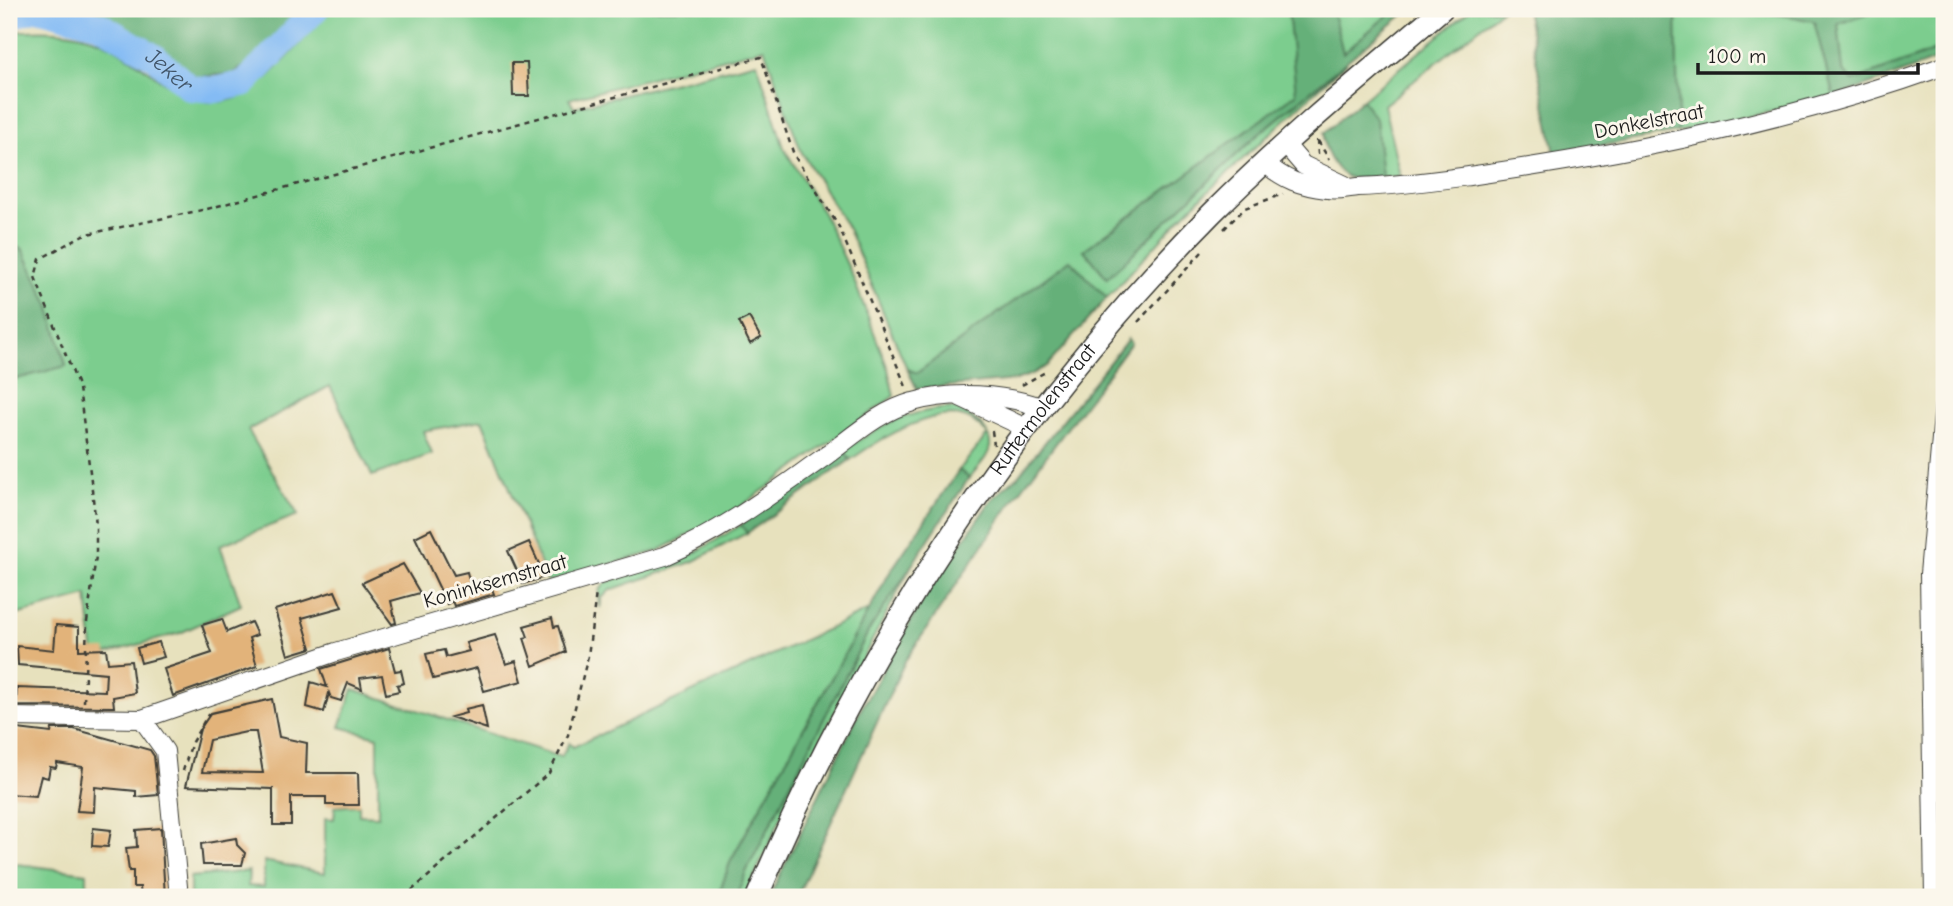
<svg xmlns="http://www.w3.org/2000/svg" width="1953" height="906" font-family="'Comic Neue',sans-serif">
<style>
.green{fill:#7ccd8e;stroke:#4c7455;stroke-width:2}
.forest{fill:#65b079;stroke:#40664a;stroke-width:2}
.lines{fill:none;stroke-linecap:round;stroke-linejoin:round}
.river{stroke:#84bbf4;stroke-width:26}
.building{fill:#e2b37a;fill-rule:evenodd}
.minor-casing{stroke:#3a3a34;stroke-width:20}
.major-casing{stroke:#3a3a34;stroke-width:24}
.path{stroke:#3a3a34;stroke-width:2.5;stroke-dasharray:5 5;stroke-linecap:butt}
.minor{stroke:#fff;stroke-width:18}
.major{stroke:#fff;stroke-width:21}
.labels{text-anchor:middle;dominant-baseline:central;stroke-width:6;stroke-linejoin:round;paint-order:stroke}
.street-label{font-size:21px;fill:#1c1c1c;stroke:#fbf7ec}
.water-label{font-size:23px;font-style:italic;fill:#405468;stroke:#fbf7ec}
</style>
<rect width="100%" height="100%" fill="#fbf7ec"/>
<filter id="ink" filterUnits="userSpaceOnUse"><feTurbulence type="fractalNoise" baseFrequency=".0143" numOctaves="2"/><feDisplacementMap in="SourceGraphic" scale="14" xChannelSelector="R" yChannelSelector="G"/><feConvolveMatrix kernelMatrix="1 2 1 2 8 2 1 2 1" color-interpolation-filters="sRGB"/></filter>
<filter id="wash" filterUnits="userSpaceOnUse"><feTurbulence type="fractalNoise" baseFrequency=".00686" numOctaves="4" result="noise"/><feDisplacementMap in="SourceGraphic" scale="28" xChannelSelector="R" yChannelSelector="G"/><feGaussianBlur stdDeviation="1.57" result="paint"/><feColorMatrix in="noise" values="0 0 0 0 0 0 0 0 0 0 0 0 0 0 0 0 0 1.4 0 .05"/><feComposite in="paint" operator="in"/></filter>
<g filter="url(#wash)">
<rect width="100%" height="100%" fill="#e7e1bd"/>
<!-- green -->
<path class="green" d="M332,9H1288L1297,94L1084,250L1107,278L1254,138L1346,63L1186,212L1107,298L1070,260L917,373L907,369L849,231L801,151L764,48L569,99L574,107L757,62L784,148L824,215L852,275L888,369L894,396L736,510L658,551L548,582L482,420L423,431L432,454L372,476L330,386L248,430L298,515L220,545L241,605L180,633L94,657L87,596L9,617V381L66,365L49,305L22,248L9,245V32C42,29 72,29 103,42C151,62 192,127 249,92C272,78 311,30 332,9Z
M1332,9H1395L1343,53Z
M1471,9H1503L1384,105L1400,176L1382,178L1376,120L1362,100Z
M1676,9H1750L1814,21L1834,98L1678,132Z
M1883,9H1944V47L1853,81L1843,71L1838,24Z
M949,408C964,408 992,428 990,446C989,457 976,469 969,478L959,470L988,434C983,430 977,423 971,420C938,402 877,441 850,460L844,450C881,425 903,412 949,408Z
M741,525L747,533L692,562L610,590L602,598L600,608L599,591L606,582L693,554Z
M917,555L791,795L745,897H736L746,872L868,632Z
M869,610L731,860L718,897H190V877L249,871L248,886L264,887V861L325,873V818L334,819L335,807L359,805V815L378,816V737L340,727L353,689L561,757L569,743L573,747Z
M9,863L87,873V897H9Z"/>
<!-- forest -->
<path class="forest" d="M80,9H300L249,64L231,74L197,77L106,17Z
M1288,9H1332L1343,53L1395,9H1410L1254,138L1107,278L1084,250L1296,94Z
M1526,9H1676L1678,132L1555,154Z
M1751,9H1883L1838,24L1843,71L1853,81L1944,47V57L1834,98L1814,21Z
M1362,100L1376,119L1382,178C1372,178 1357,181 1348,177C1333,170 1323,148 1324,133Z
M9,245L22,248L49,305L66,366L9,381Z
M1070,260L1107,298L1047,366L1032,374L1016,380L917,389L907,369L917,373Z
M1128,339L1131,343L1012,502L905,661L797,897H769L860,711L925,596L992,499L1018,476Z
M844,450L850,460L747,533L741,525Z
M959,470L969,478L868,632L746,872L736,897H718L731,860L890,572Z"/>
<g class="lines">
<!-- river -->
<g class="river">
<path id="s1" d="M41,9L100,25L155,57L190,88L216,90L245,83L316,9"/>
<path d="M9,17L33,9"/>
</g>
</g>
<g id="blocks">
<!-- building -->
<path class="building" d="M512,63H527L529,96H513Z
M749,317L761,338L750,344L739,322Z
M431,529L454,575L467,572L470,584L488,578L494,594L454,606L452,601L447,604L415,537Z
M529,542L545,577L523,584L508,551Z
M403,564L420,593L391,601L396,623L392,624L362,583Z
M335,591L342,607L302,618L311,648L288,655L275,610Z
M552,618L554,627L558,626L566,652L533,666L524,638L528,637L524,626Z
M222,619L227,632L251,622L257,635L249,638L257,666L173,696L164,669L212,653L202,625Z
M56,625L79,627V650L106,649L108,663L131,661L135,693L113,697L114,707L16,706L17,688L105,691L106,673L18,665L17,646L54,650Z
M495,635L506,664L516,661L522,681L484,691L477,668L433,679L426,654L444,650L446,657L469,651L466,643Z
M159,642L164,657L141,663L137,648Z
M389,648L395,671L401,670L404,683L397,685L399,691L386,694L382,675L360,678L362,689L348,683L341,701L331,698L329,693L324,712L307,707L311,682L327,687L321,669Z
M272,699L279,737L307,743L306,773H358L359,805H326V797H291V825H273V789L186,786L200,729L211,713ZM246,732H256L263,773L202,772L209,740Z
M482,705L487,729L451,717L466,713L465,709Z
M9,728L51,733L52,729H74L150,750L154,756L158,795L136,797V791L95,787L94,812L77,811L83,767L57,763L56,768L50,767L48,778L41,776L36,796L9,794Z
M93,828L111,830L108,847L92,846Z
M161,828L165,897H141L140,887H133V871H129L126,848L137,847L136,830Z
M236,838L237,845L245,853L242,865H203L201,844Z"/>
</g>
</g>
<g filter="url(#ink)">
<use href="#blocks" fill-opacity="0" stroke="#3a3a34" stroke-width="2"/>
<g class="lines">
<defs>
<path id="minor" d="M1285,144L1303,165L1345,185
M1265,163C1284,180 1301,186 1327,189C1337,191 1348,188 1358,187C1396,186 1432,181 1469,176C1631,153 1791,121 1944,66
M960,397L1028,429
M9,717L142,719L336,652L665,556C725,530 774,492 827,455C854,435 880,411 913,402C953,390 1004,394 1044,408
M142,719L165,751L179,897
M1934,897L1929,574L1944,404"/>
<g id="major">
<path id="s2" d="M757,897C864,644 1019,409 1212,213C1285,140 1364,75 1442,9"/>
</g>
</defs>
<!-- minor casing -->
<use href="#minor" class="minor-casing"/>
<!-- major casing -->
<use href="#major" class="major-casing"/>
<!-- path -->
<path class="path" d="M1317,140L1318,154
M1318,141L1329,159
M1224,229L1245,208L1283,194
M1138,322L1202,252
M1022,385L1047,371
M992,431L994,445
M84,702L87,622L96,556V525L90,472L79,388L35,277L40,259L83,235L207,209L761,57L794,155L839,227L907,389
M183,771L192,742L209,713
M404,897L549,773L568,735L588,656L596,593"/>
<!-- minor -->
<use href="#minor" class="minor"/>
<!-- major -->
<use href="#major" class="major"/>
</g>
</g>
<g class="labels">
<!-- street labels -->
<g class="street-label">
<text transform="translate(1649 121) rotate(-11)">Donkelstraat</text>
<text stroke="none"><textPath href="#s2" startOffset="567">Ruttermolenstraat</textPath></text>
<text transform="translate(495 581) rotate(-16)">Koninksemstraat</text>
</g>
<!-- water labels -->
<g class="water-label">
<text stroke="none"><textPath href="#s1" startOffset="144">Jeker</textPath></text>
</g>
</g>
<!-- margin -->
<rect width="1953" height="906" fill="none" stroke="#fbf7ec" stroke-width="35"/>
<!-- scale -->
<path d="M1698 63v10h220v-10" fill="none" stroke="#1c1c1c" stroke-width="3.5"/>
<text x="1708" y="63" font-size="21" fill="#1c1c1c" stroke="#fbf7ec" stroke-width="5" paint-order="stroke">100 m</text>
</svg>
